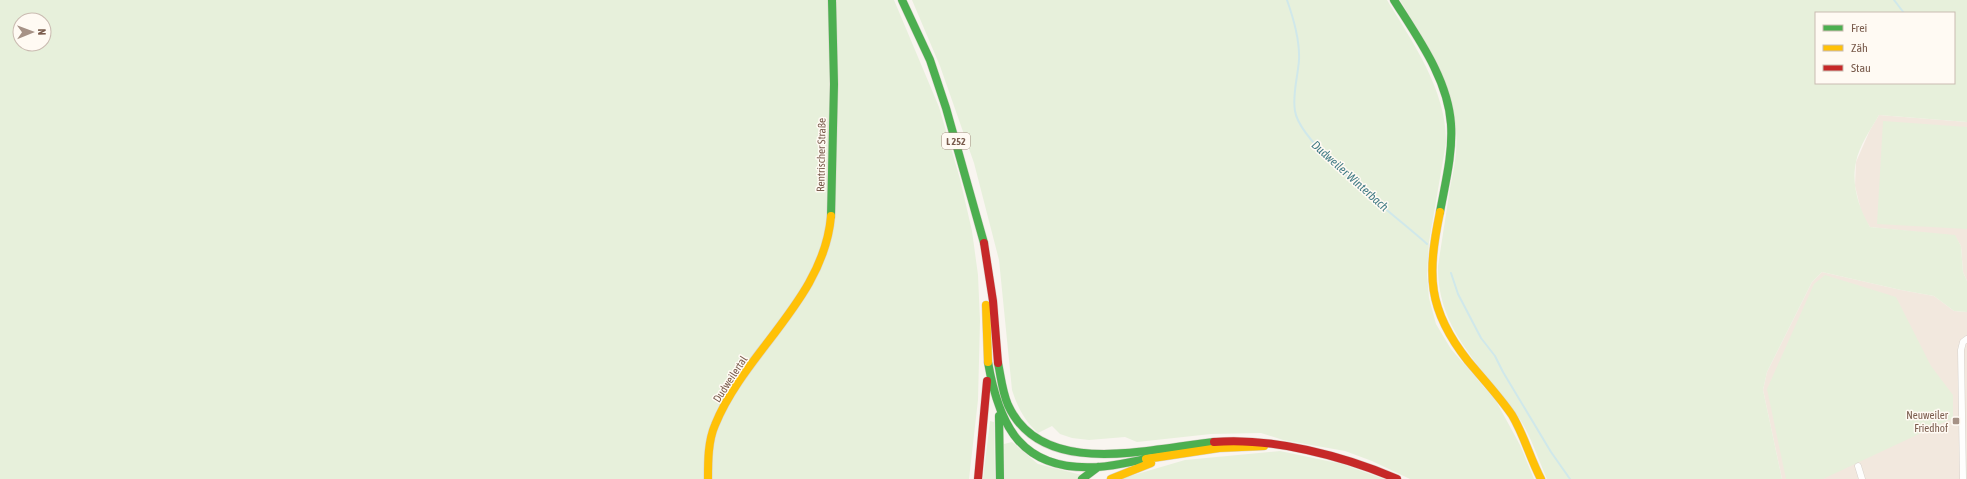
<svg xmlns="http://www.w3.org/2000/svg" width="1967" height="479" font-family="'Asap Condensed',sans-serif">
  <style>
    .residential { fill: #f2e8de }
    .green { fill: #e7f0db; fill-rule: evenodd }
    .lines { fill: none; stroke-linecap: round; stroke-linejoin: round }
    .stream { stroke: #d0e8ea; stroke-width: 2 }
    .street-casing { stroke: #d7d1cb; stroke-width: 7 }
    .fast-casing { stroke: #d9d2cb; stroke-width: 9 }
    .slow-casing { stroke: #d9d2cb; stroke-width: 9 }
    .jam-casing { stroke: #d9d2cb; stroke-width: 9 }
    .street { stroke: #fefefd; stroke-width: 6 }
    .fast { stroke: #4caf50; stroke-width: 8 }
    .slow { stroke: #ffc107; stroke-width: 8 }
    .jam { stroke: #c62828; stroke-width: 8 }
    .poi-dot { fill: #a69286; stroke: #fffaf3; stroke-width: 1.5 }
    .labels { text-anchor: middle; stroke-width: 3; stroke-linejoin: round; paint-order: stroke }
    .shield { fill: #fffaf3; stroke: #a28b7f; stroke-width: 1 }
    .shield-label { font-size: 10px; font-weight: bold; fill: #7a5c4d }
    .street-label { font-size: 11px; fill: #7a5c4d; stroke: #fffaf3 }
    .poi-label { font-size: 11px; fill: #7a5c4d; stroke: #fffaf3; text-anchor: end }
    .water-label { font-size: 12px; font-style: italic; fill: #437c86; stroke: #fffaf3 }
  </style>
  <rect width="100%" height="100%" fill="#f9f5f0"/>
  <path class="residential" d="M1879 115 1967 122V281L1963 272 1961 246 1955 236 1870 227 1862 215 1855 186 1856 162 1870 130Z
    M1822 272 1901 290 1934 296 1954 311 1967 312V479H1782L1763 390 1767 372 1812 282Z"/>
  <path class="green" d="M0 0H894L939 107 960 179 972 231 978 275 980 321 978 400 969 479H0ZM20 20H44V44H20Z
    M912 0H1387C1413 43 1447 91 1446 143L1429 242 1427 274 1429 298 1436 324 1451 349 1496 401 1520 445 1534 479H1410L1372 461 1345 451 1283 440 1261 433 1211 434 1137 442 1125 437 1089 440 1072 438 1060 434 1052 426 1038 433C1024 420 1018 408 1012 390L999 260 974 163 940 66Z
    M1400 0H1967V122L1879 115C1871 129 1859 146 1856 162 1851 184 1859 209 1870 227L1955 235 1961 246 1963 272 1967 281V312L1954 311 1934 296 1901 290 1822 272 1812 282 1767 372 1763 390 1782 479H1547C1538 459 1531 436 1519 418 1484 367 1437 332 1438 266 1442 240 1446 214 1450 188 1454 169 1458 149 1456 130 1451 82 1425 41 1400 0ZM1816 13H1954V83H1816Z
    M1883 121 1967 127V229L1877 224Z
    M1825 275 1896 297 1931 366 1953 395V418L1823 479H1786L1767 389 1814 284Z
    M990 421 994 422 995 479H983Z
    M1012 442 1038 464 1082 475 1077 479H1005L1004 444Z
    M1280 451 1342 464 1384 479H1120L1185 460Z"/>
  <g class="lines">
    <path class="stream" d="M1287 0C1293 17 1300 41 1299 60 1298 76 1292 95 1295 111 1300 146 1398 217 1427 244
      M1894 0 1904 13
      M1451 273 1458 294 1481 338 1495 356 1503 372 1551 452 1570 479"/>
    <g class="street-casing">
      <path id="street" d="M1858 466 1862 479
        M1963 479 1961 350 1963 342 1967 339"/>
    </g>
    <g class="fast-casing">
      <path id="fast" d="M902 0 930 60 946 108 984 243
        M1394 0C1418 38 1448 79 1451 124 1453 154 1445 184 1440 212
        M831 216 834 84 832 0
        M988 362C999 427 1022 472 1098 467 1114 466 1130 462 1146 459
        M998 363C1001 377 1002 391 1008 405 1042 479 1147 449 1214 442
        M999 416 1000 479
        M1082 479 1098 467"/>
    </g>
    <g class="slow-casing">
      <path id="slow" d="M1440 212C1427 275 1427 309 1468 361 1483 379 1499 396 1512 415 1524 435 1530 458 1541 479
        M986 305 988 362
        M1146 459 1219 448 1264 446
        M708 479C708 461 708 441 715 425 745 351 824 299 831 216
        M1111 479 1151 463"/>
    </g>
    <g class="jam-casing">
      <path id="jam" d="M984 243 993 301 998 363
        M1214 442C1271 437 1344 456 1397 479
        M978 479 987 381"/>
    </g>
    <use href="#street" class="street"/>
    <use href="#fast" class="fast"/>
    <use href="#slow" class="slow"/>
    <use href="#jam" class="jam"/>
  </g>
  <rect class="poi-dot" x="1952" y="417" width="8" height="8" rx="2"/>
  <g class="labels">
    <rect class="shield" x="942" y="133" width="28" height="16" rx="3"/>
    <g class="shield-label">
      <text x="956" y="145">L 252</text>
    </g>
    <g class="street-label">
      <text transform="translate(821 155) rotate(-89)" y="4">Rentrischer Straße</text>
      <text transform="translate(730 379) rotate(-57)" y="4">Dudweilertal</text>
    </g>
    <g class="poi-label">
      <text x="1948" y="419">Neuweiler<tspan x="1948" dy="13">Friedhof</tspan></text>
    </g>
    <g class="water-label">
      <text transform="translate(1350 176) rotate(42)" y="4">Dudweiler Winterbach</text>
    </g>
  </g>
  <rect x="1815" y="12" width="140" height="72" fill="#fffaf3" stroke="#cabbb1"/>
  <rect x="1823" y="25" width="20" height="6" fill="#4caf50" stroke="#cabbb1"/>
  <text x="1851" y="32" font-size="12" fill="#7a5c4d">Frei</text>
  <rect x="1823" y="45" width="20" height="6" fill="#ffc107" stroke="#cabbb1"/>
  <text x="1851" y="52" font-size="12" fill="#7a5c4d">Zäh</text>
  <rect x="1823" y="65" width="20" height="6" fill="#c62828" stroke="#cabbb1"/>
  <text x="1851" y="72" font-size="12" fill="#7a5c4d">Stau</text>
  <g transform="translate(32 32) rotate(89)"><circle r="19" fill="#fffaf3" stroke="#cabbb1"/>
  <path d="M0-3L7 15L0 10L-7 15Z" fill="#a69286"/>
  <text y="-6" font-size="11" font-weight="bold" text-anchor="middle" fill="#7a5c4d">N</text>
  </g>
</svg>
